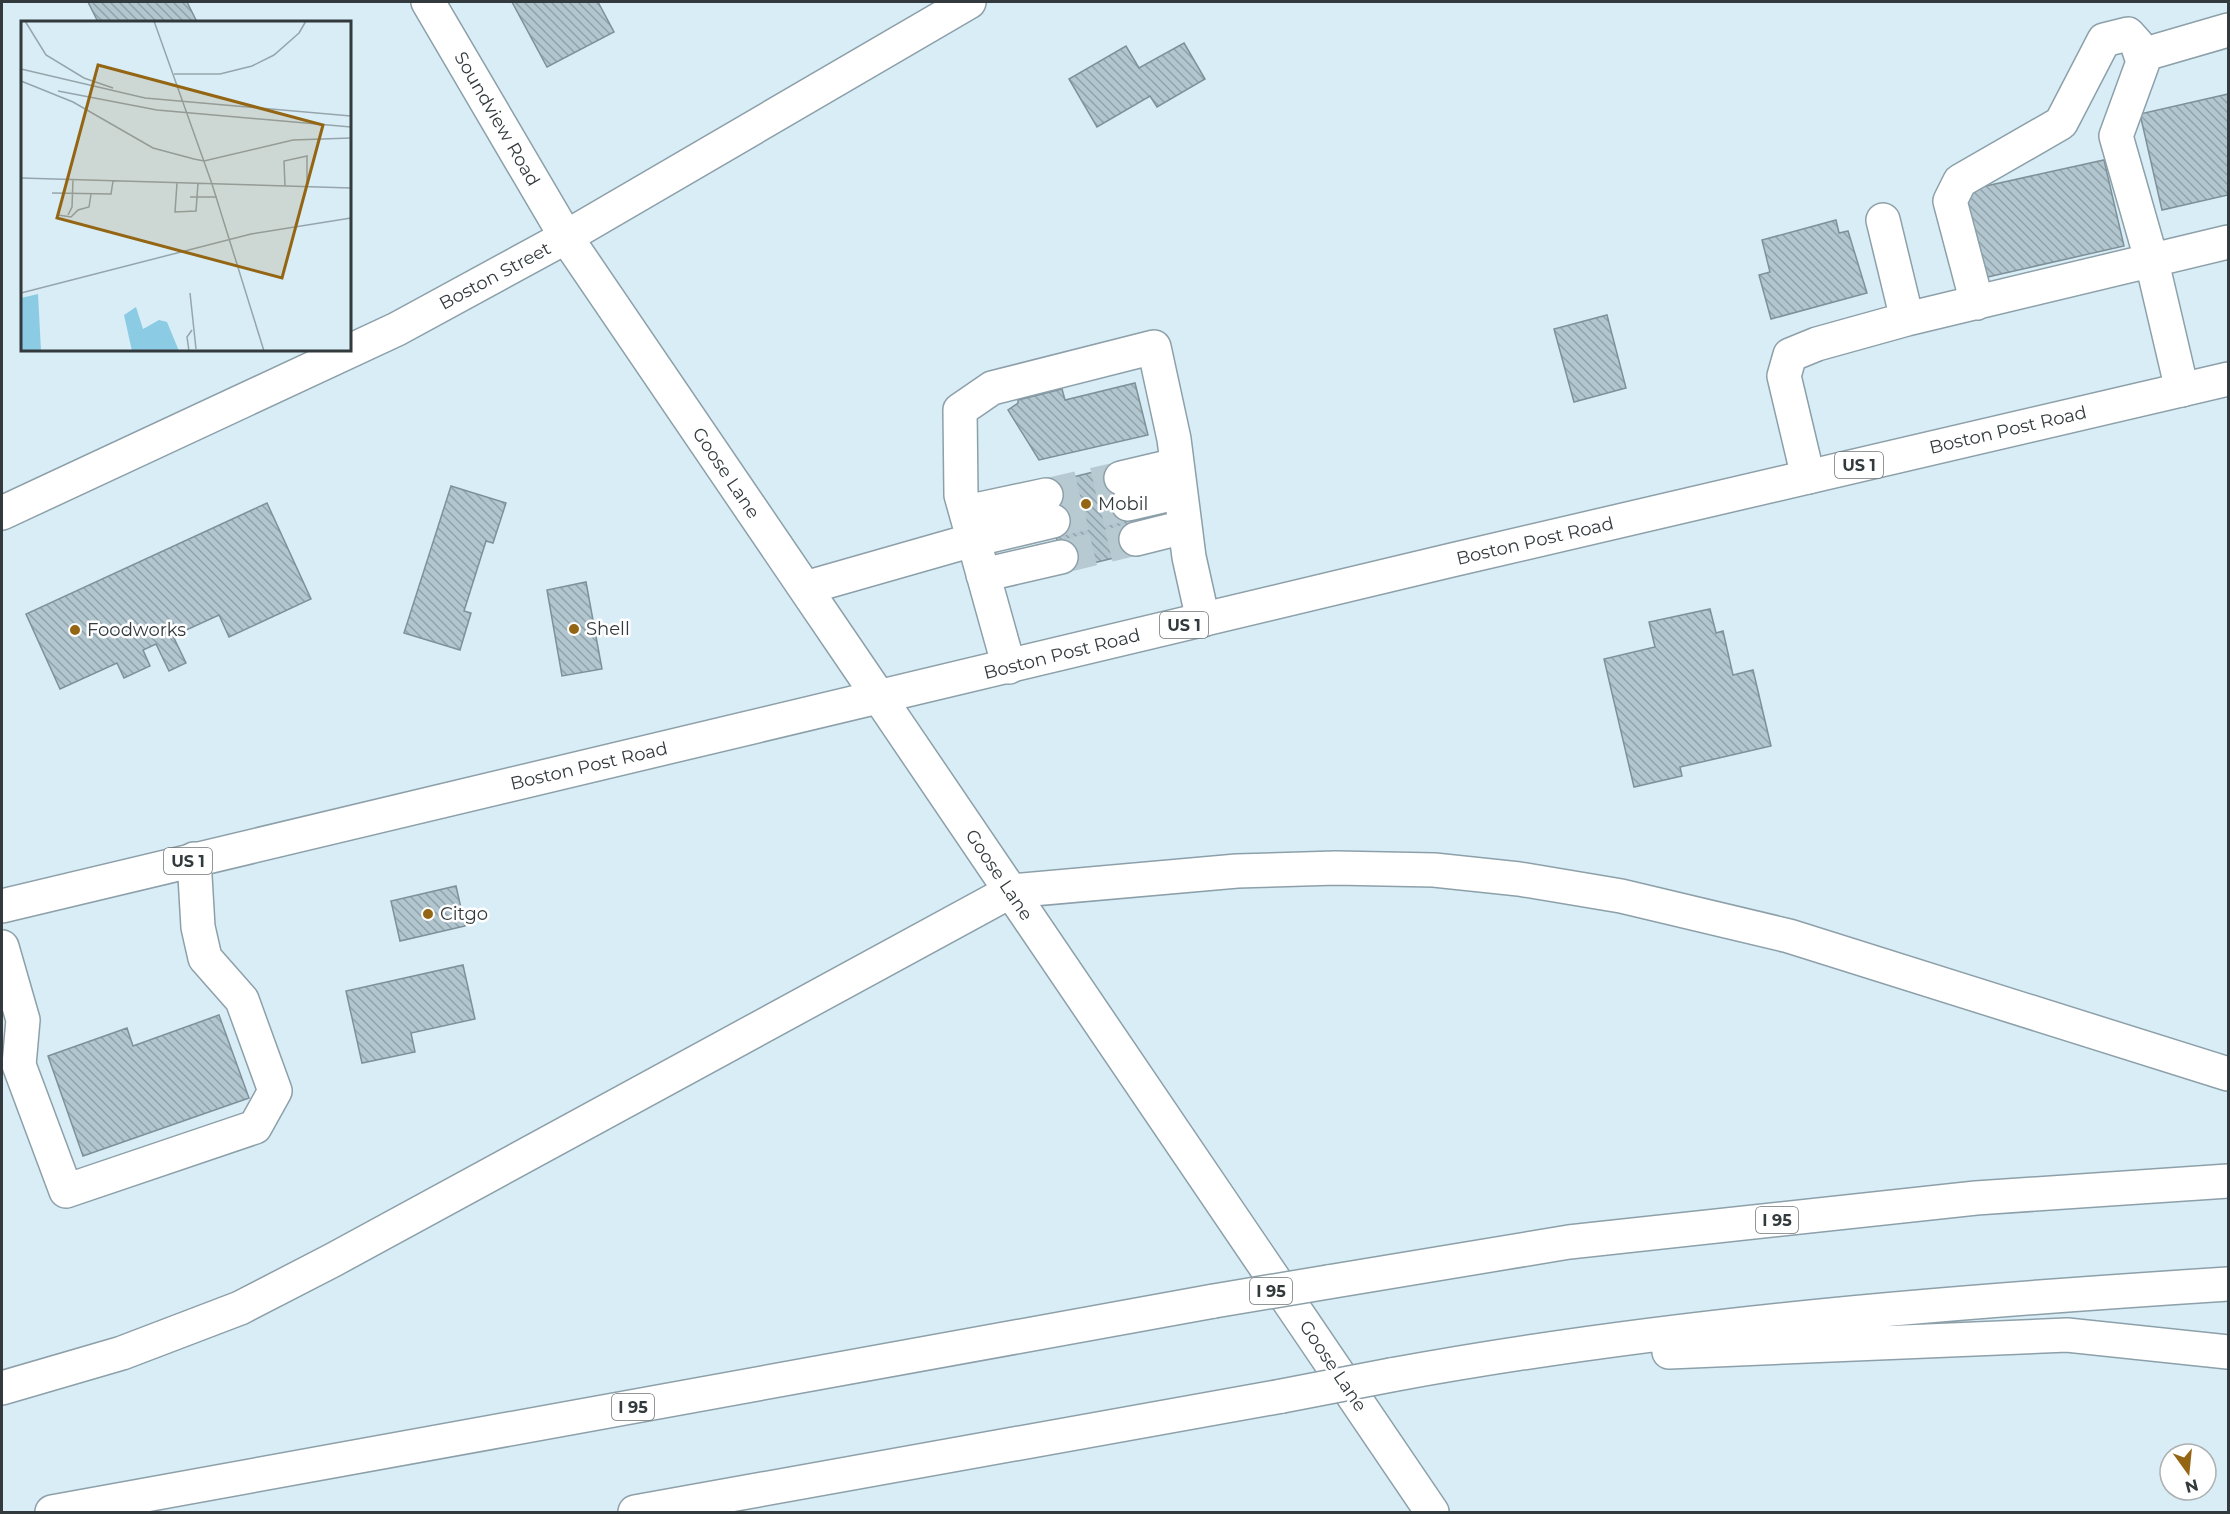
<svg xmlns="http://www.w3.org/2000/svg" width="2230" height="1514" font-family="Montserrat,sans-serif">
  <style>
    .building { fill: url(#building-back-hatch); stroke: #7e9199; stroke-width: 1.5 }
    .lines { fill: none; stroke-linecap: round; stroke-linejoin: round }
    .minor-tunnel { stroke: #b7c9d1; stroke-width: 33; stroke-dasharray: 33 16; stroke-linecap: butt }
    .minor-casing { stroke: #8da0a9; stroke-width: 36 }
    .major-casing { stroke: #8da0a9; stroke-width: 36 }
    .highway-casing { stroke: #8da0a9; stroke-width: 36 }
    .minor { stroke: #fff; stroke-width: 33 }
    .major { stroke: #fff; stroke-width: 33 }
    .highway { stroke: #fff; stroke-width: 33 }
    .highway-bridge-casing { stroke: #8da0a9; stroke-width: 36; stroke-linecap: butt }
    .highway-bridge { stroke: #fff; stroke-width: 33 }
    .poi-dot { fill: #946614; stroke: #fff; stroke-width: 2 }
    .labels { text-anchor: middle; stroke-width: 5; stroke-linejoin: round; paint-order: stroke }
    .shield { fill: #fff; stroke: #707577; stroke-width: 1.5 }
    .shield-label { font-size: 16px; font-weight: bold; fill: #323a3d }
    .street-label { font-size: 18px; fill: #323a3d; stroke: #fff }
    .poi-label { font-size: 18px; fill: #323a3d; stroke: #fff; text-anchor: start }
    .inset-road { fill: none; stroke: #96a5ac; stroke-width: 1.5 }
    .view { fill: #946614; fill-opacity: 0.15; stroke: #946614; stroke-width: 3 }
    .inset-edge { fill: none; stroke: #323a3d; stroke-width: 3 }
  </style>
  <defs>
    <pattern id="building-back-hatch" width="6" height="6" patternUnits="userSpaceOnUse" patternTransform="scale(1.5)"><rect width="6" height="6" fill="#b2c6cf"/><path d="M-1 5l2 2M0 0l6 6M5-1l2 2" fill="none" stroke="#91a2a9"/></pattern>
  </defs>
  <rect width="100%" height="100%" fill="#d8edf6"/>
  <path class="building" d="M88 2H187L197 22H98Z
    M512 2H598L614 32 547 67Z
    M1184 43 1205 79 1157 107 1150 96 1097 127 1069 79 1126 46 1139 68Z
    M2228 94V195L2162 210 2140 114Z
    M2104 160 2124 246 1983 278 1963 191Z
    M1836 220 1839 233 1848 231 1867 293 1771 319 1759 275 1770 272 1762 240Z
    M1607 315 1626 388 1574 402 1554 329Z
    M1135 383 1148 435 1039 460 1008 410 1018 403V400L1062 389 1065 400Z
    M1118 466 1139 552 1064 570 1044 484Z
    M451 486 506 503 493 543 486 541 464 611 471 613 460 650 404 633Z
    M267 503 311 599 229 637 219 615 173 636 186 663 169 671 156 644 143 650 150 666 124 678 117 663 60 689 26 614Z
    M586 582 602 669 562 676 547 590Z
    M1710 609 1716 633 1723 631 1733 675 1753 670 1771 746 1680 767 1682 776 1634 787 1604 659 1655 647 1649 622Z
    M456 886 465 926 400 941 391 901Z
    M463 965 475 1019 411 1033 415 1052 362 1063 346 991Z
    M219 1015 249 1098 83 1156 48 1056 127 1028 133 1046Z"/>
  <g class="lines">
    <path class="minor-tunnel" d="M1046 495 1121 478
      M1053 521 1128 504
      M1061 557 1136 539"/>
    <g class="minor-casing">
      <path id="minor" d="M428 2 566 237 879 697
        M2142 55 2228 30
        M1883 220 1907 319
        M1977 303 1950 201 1960 181 2061 123 2104 40 2128 34 2137 44 2143 62 2116 136 2152 262 2182 390
        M1808 477 1784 376 1790 355 1817 344 1907 319 2228 242
        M1121 478 1176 465
        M1128 504 1180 492
        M966 512 1046 495
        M1136 539 1184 527
        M983 575 1061 557
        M805 588 973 540 1053 521
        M1009 667 961 495 960 410 992 388 1154 347 1174 439 1189 557 1203 620
        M2 947 23 1020 19 1065 66 1191 255 1127 275 1091 242 1000 205 958 198 927 194 859"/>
    </g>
    <g class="major-casing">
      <path id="major" d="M2 513 397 329 566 237 969 2
        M879 697 1432 1512
        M2 906 1452 560 2228 379"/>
    </g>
    <g class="highway-casing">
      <path id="highway" d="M1328 1282 1569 1242 1976 1198 2228 1181
        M1669 1352 2067 1335 2228 1352
        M1391 1375C1668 1324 1948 1302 2228 1284
        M2 1388 122 1353 240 1308 333 1260 1011 891 1237 871 1336 868 1434 870 1519 879 1621 896 1789 936 2228 1074
        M52 1512 1214 1301
        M635 1512 1282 1396"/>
    </g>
    <use href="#minor" class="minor"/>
    <use href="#major" class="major"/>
    <use href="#highway" class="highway"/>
    <g class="highway-bridge-casing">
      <path id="highway-bridge" d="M1214 1301 1328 1282
        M1282 1396 1391 1375"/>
    </g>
    <use href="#highway-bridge" class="highway-bridge"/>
  </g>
  <g class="poi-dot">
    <circle cx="1086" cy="504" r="6"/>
    <circle cx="574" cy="629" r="6"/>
    <circle cx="75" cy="630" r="6"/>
    <circle cx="428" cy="914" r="6"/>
  </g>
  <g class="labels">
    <g class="shield">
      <rect x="1835" y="452" width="48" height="26" rx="4.5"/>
      <rect x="1160" y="612" width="48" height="26" rx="4.5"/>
      <rect x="164" y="848" width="48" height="26" rx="4.5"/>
      <rect x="1756" y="1207" width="42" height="26" rx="4.5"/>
      <rect x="1250" y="1278" width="42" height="26" rx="4.5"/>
      <rect x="612" y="1394" width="42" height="26" rx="4.5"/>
    </g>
    <g class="shield-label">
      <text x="1859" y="471">US 1</text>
      <text x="1184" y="631">US 1</text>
      <text x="188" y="867">US 1</text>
      <text x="1777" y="1226">I 95</text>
      <text x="1271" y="1297">I 95</text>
      <text x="633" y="1413">I 95</text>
    </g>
    <g class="street-label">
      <text transform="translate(497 119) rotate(60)" y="6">Soundview Road</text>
      <text transform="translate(495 276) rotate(-28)" y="6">Boston Street</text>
      <text transform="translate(2008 430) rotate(-13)" y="6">Boston Post Road</text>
      <text transform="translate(726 473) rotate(56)" y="6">Goose Lane</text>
      <text transform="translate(1535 541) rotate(-13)" y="6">Boston Post Road</text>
      <text transform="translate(1062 654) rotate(-14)" y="6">Boston Post Road</text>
      <text transform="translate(589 766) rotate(-13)" y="6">Boston Post Road</text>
      <text transform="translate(999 875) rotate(56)" y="6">Goose Lane</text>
      <text transform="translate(1333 1366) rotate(56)" y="6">Goose Lane</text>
    </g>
    <g class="poi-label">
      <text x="1098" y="510">Mobil</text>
      <text x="586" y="635">Shell</text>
      <text x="87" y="636">Foodworks</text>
      <text x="440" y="920">Citgo</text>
    </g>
  </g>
  <g transform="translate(21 21)">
    <rect width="330" height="330" fill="#d8edf6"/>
    <path d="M115 286 122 308 138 299 146 301 158 330H111L103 294Z" fill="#8ccbe4"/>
    <path d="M17 273 20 330H0V277Z" fill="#8ccbe4"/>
    <path class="inset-road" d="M4 0 25 34 63 57 92 67M133 0 191 163M0 48 124 77 330 95M153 53H199L231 45 253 34 278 12 285 0M0 60 52 81 132 127 173 138 183 140 272 119 330 117M37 70 136 89 330 106M0 157 330 167M156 162 154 191 175 190 177 162M191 163 243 330M264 165 263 140 286 135V166M31 172 90 173 92 160M169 176H196M37 194 50 196 57 189 68 186 70 173M47 194 51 186 52 159M0 272 230 213 330 197M169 272 175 328M168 330 166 316 171 309"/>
    <path class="view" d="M77 44 302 104 261 257 36 197Z"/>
    <rect width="330" height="330" class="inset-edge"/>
  </g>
  <rect width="2230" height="1514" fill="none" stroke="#323a3d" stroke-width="6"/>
  <g transform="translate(2188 1472) rotate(165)"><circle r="28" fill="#ffffff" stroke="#adb0b1" stroke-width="1.5"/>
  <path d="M0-4.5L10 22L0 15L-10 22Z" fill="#946614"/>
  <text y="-9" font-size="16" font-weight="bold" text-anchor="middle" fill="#323a3d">N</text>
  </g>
</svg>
